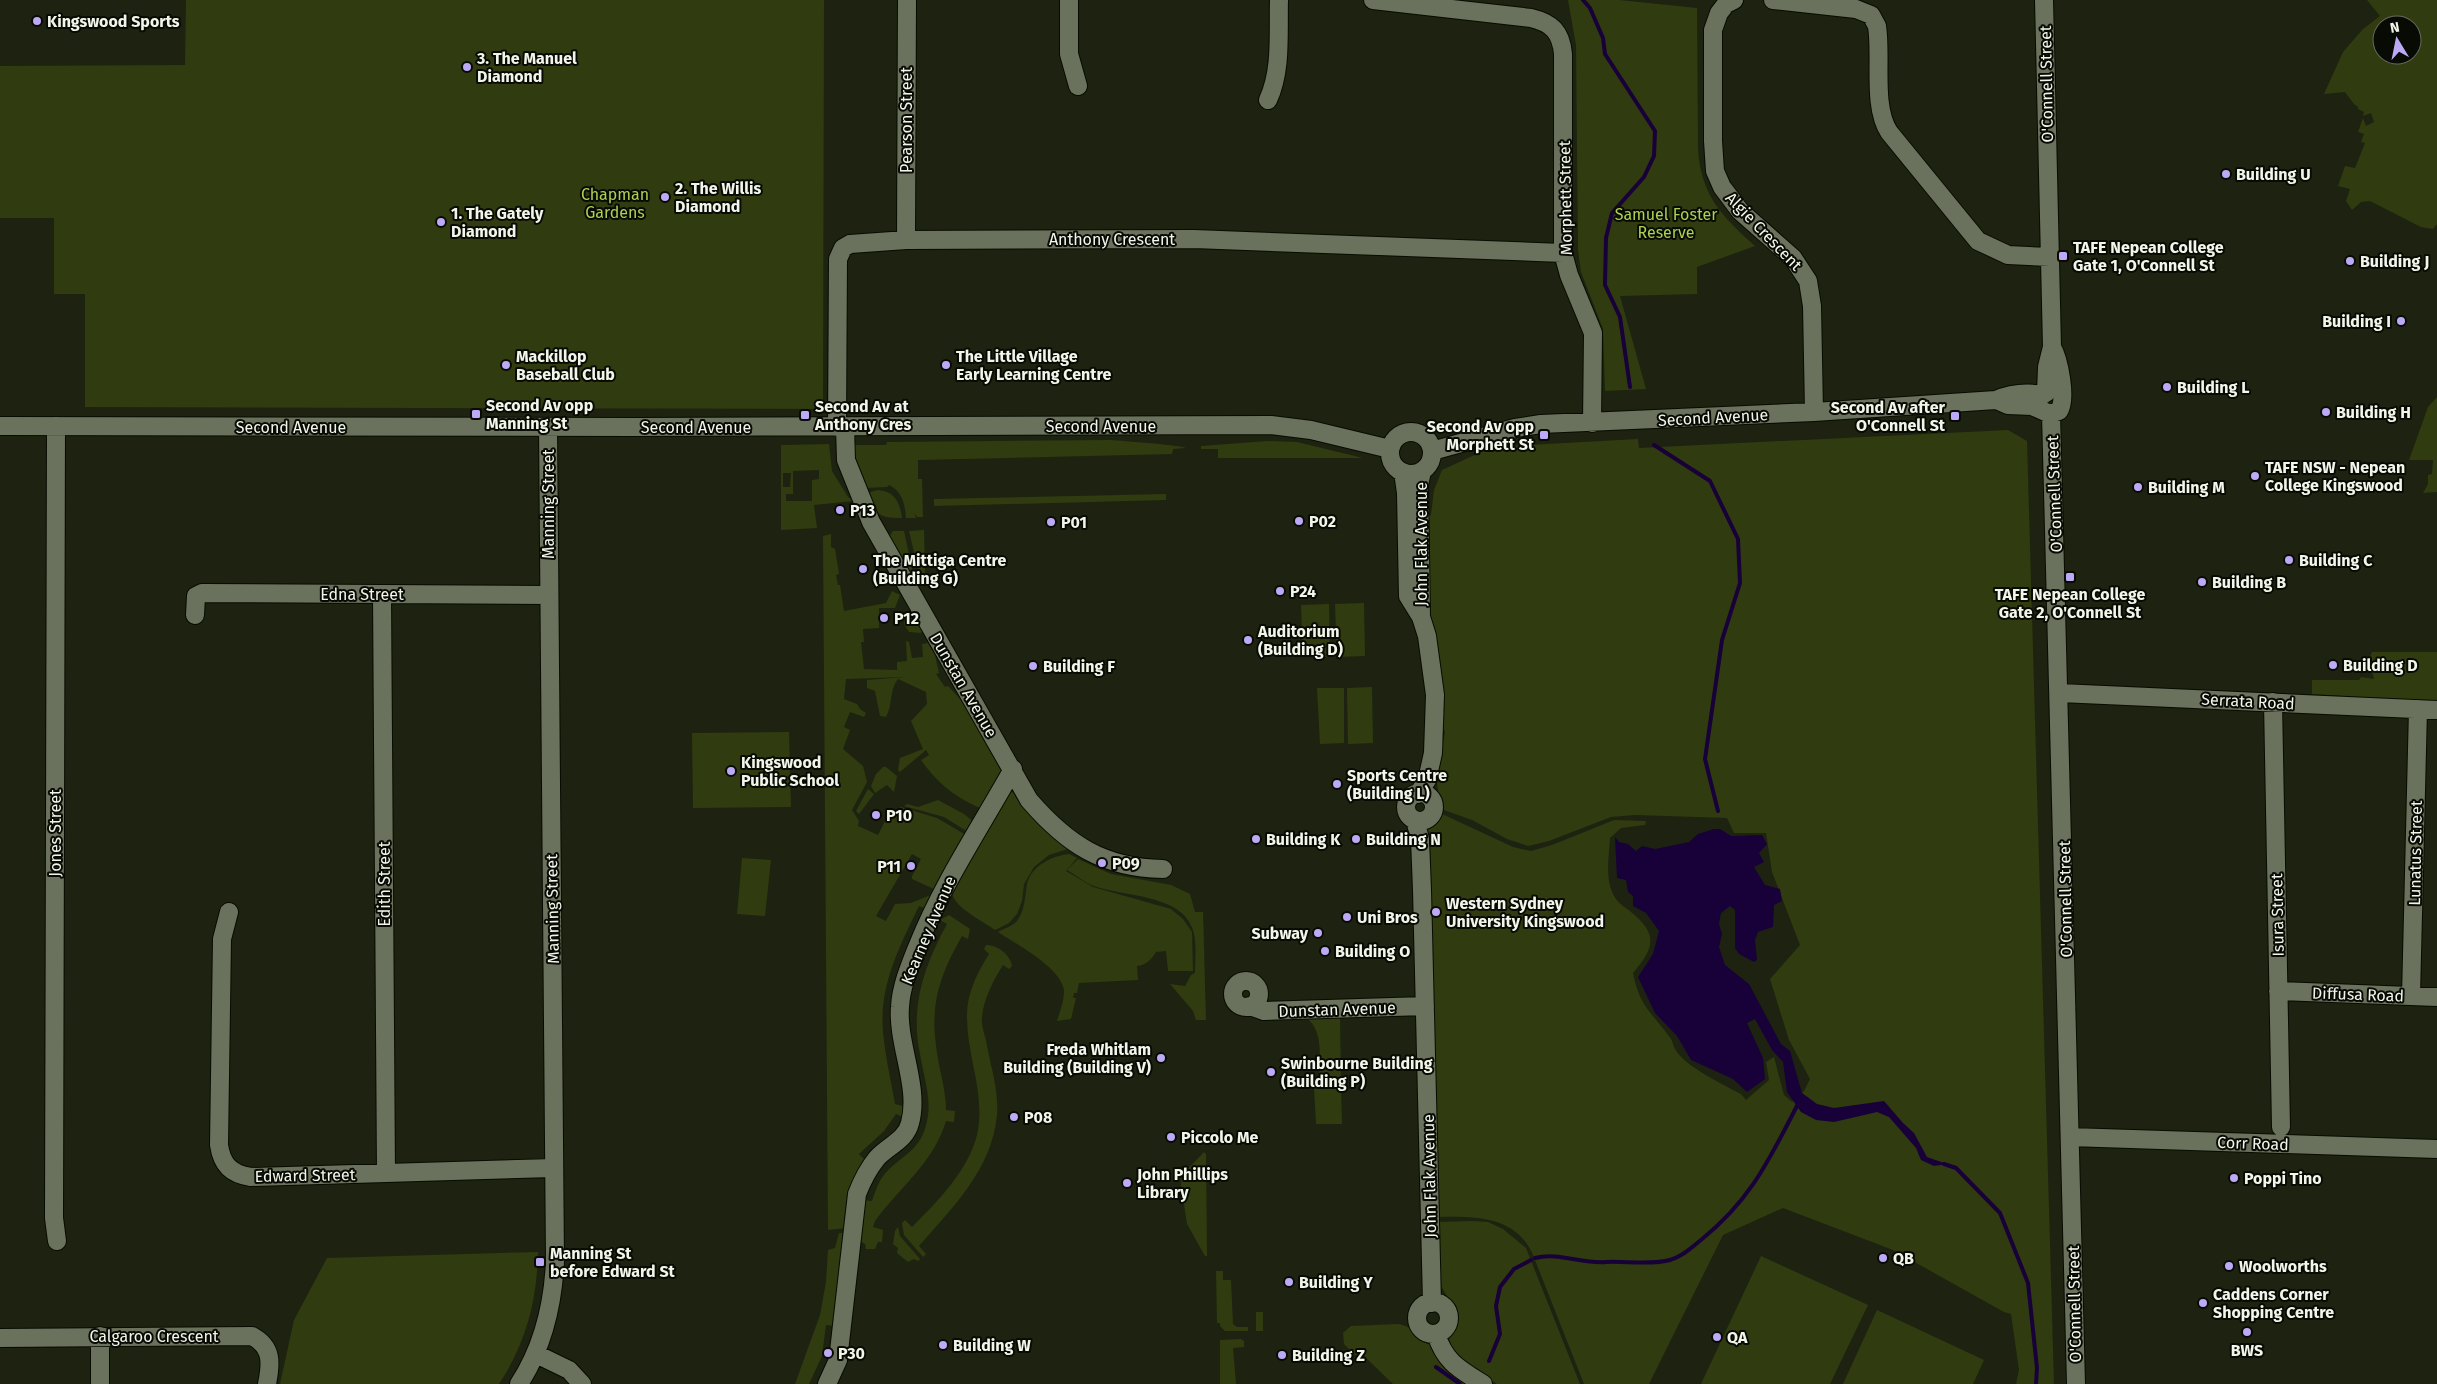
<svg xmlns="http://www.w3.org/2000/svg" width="2437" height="1384" font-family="'Fira Sans',sans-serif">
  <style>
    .green { fill: #303b10; fill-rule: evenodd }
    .water { fill: #180039 }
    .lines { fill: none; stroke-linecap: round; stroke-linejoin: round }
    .stream { stroke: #180039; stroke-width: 4 }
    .minor-casing { stroke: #070c00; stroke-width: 20 }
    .minor { stroke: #6a715c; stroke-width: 18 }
    .poi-dot { fill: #bcaaf6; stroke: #080b04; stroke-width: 2 }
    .labels { text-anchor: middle; stroke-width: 4; stroke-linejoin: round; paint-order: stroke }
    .poi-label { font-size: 16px; font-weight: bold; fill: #f2f6ea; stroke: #080b04; text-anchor: start }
    .street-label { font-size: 16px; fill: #f2f6ea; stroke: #080b04 }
    .park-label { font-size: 16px; fill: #aed050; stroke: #080b04 }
  </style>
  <rect width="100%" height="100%" fill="#1d2310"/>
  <path class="green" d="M186 0H824L823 409 85 407V294H54V218H0V66L185 65Z
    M1568 0H1619L1697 8 1698 149C1701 196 1722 216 1755 246L1697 267V294L1620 296 1646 389 1605 391 1603 329 1581 272 1578 250 1576 45Z
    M2367 0H2437V224L2433 229 2421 227 2370 201 2361 202 2352 210 2346 201 2350 189 2338 186 2345 166 2355 168 2365 143 2361 142 2364 134 2358 132 2363 118 2366 126 2374 122 2371 113 2363 116 2364 112 2358 109V107L2354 104 2345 92 2324 94 2343 52 2363 29 2380 16ZM2382 25H2412V55H2382Z
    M2437 397V492L2423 493 2428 484V475L2432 474 2433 460H2409L2428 407Z
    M2008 430 2027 441 2054 1384H2016L2019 1370 2011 1314 2004 1312 1893 1250 1783 1208 1723 1235 1649 1384H1584L1533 1255C1516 1215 1473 1216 1437 1217L1427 836 1429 826 1438 812 1513 847 1531 851 1552 845 1614 820 1646 821 1645 825 1621 828 1610 838C1609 857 1604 882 1616 899 1619 904 1627 908 1631 912 1658 934 1655 947 1633 973 1640 1008 1652 1012 1671 1039 1673 1042 1673 1046 1675 1049 1684 1066 1724 1085 1741 1094L1746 1100 1769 1080 1766 1062 1774 1057 1784 1095 1792 1102 1804 1091 1810 1079 1789 1040 1770 979 1800 945 1772 872 1766 833H1734L1727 818 1635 815 1611 817 1549 841 1528 846 1507 839 1472 820 1441 809 1437 783 1445 731 1441 729 1428 617 1425 516 1431 515 1434 490 1442 470 1492 447 1638 439 1639 448Z
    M1111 440C1122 441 1181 445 1186 448L1173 449 1172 454 918 460V479H922L923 517H917L914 513 916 518H906C905 502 901 491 889 485L887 487 865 488 857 465 853 445H886L887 442Z
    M1268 441 1297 442 1363 458H1218V449H1201V446Z
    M829 444 832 471 848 497 854 501 814 505 817 528 781 530V445ZM819 470V479L812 480V501H786V494H793V471ZM783 473H791L790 487H783Z
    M878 490C895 491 900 503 902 518 878 518 877 515 867 493Z
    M1166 494V500L934 506V499Z
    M924 530 925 574 920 578 909 531Z
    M893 531H904L915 582 888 538Z
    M831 534V547L835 549 839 574 836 575 838 585H840L844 611 886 603 892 591 900 595 895 608H879V628L863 629 864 642H861L864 669 897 670V662L907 661 906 641 909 642 912 658 923 657 922 644 928 643 935 655 939 673 936 674 945 687 948 686 963 702 969 705 1003 765 1001 774 982 809C955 797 938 784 921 760L929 755 926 750 900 772 898 770 900 758 923 749 911 721 927 704 926 692 898 679C889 690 893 704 886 717L880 716 875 691 867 688V680L905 677 846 679 844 699 857 704 860 709 866 713 864 717 850 712 844 727 850 730 843 749 863 766 867 782 852 810 859 821 858 826 878 835 886 819 901 807 937 818 966 835 934 889 912 879V876L921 859 912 854 876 916 886 921 895 904 911 903 933 894 927 909 919 906C900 946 879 985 883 1031 885 1056 891 1080 895 1104L906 1107 903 1117 896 1114 884 1131 859 1154 866 1161 847 1228 828 1230 823 536Z
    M1364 603 1365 656 1337 657 1335 604Z
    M1329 604 1330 657H1303L1301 605Z
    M915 614 924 631 920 633 909 632 904 624 905 618Z
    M2372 652H2437V702L2312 694V680H2359L2361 677 2374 679 2369 659Z
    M1372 687 1373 743 1348 744 1347 688Z
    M1317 688H1344V743L1320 744Z
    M789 732 791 807 693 808 692 733Z
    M883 767H886L897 776 894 792 887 785 875 793 871 786 876 774Z
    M868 789 874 794 859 814 856 811Z
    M1010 792 1018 793 1068 849 1049 855 1034 867 1024 884 1022 901 1017 914 1009 923 995 930C980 919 945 904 952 883Z
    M938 800 964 814 975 823 968 832 944 817 904 806 907 804 918 807Z
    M1069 854 1077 858 1066 871 1093 887 1171 909 1183 919 1192 932 1193 971H1168L1166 951 1156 952C1151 960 1146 965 1137 966L1138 980 1079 983 1077 993H1074L1073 998H1076L1071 1019 1057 1021C1060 1011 1064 1001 1064 991 1062 968 1016 944 998 932 1003 929 1012 926 1016 922 1025 912 1025 896 1027 884 1032 865 1052 856 1069 854Z
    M742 858 771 860 765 916 737 914Z
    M1078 859 1111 874 1171 885 1190 894 1195 912H1203L1206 1020H1196L1193 1011 1170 984 1185 986 1191 975 1195 973C1195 960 1197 943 1193 930 1182 894 1124 897 1094 886 1085 883 1076 875 1067 870Z
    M949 915 970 929 968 939 962 936C941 973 930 1002 936 1045 938 1067 946 1088 946 1110L955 1111 954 1122 946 1121C934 1162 900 1187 875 1221L873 1227 883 1230 882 1242H878L875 1249H866L865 1244 858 1240 861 1200 872 1201C875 1192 878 1183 883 1176 899 1156 919 1153 926 1125 933 1101 924 1079 920 1054 910 1006 924 966 947 924L940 920Z
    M986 945C997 945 1010 954 1012 966L1009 969 1003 965C993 981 984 998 982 1017 981 1024 984 1033 986 1040 990 1065 999 1089 997 1115 992 1169 953 1207 919 1246L926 1254 923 1257 904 1235 902 1223 905 1220 912 1227C937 1202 968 1171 977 1135 986 1095 967 1057 967 1018 966 995 977 973 989 954L984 949Z
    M1340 1017 1341 1081 1336 1082V1077H1324L1323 1082H1319C1319 1063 1325 1030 1306 1018Z
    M1314 1088 1341 1089 1342 1124H1316Z
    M1204 1152 1206 1154 1207 1256H1205L1187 1224 1181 1185 1182 1175Z
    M1472 1221 1488 1222 1503 1229 1526 1248 1580 1384H1497L1460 1360 1451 1349 1449 1338 1456 1315 1452 1304 1439 1283 1437 1222Z
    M898 1227 900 1236 920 1259 918 1261 914 1259 908 1262 897 1253 898 1248 893 1244 895 1231Z
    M839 1233H846L836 1326 826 1325 822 1356 809 1384H795L820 1315 826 1282 828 1250 835 1248Z
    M538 1252C537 1301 526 1343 499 1384H280L294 1320 327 1258Z
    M1761 1256 1868 1305 1830 1384H1701Z
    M1216 1271H1223V1280H1231L1233 1324 1237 1327H1248V1331H1225L1220 1326V1323H1217Z
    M1877 1310 1984 1360 1973 1384H1843Z
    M1256 1312H1263V1331H1256Z
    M1399 1324C1424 1330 1453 1366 1471 1384H1393L1364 1356 1355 1355 1344 1344 1343 1333 1351 1326Z
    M1241 1339 1244 1341V1347L1233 1348 1236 1384H1220V1340Z"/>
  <path class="water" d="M1714 829H1720L1731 836 1762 835 1767 844 1759 853 1764 862 1754 867 1765 885 1780 889 1782 901 1774 905 1773 927 1758 932 1755 940 1757 960 1754 962 1739 954 1735 948V910L1730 906 1721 913 1719 924 1722 934 1719 947 1725 965 1749 984 1781 1044 1790 1051 1802 1093 1817 1104 1834 1108 1884 1101 1903 1123 1914 1133 1927 1157 1947 1164 1934 1166 1921 1160 1916 1148 1889 1117 1877 1112 1834 1122 1816 1120 1801 1112 1787 1092 1783 1062 1772 1050 1755 1019 1747 1023 1763 1058 1765 1079 1747 1092 1733 1079 1691 1060 1677 1036 1655 1013 1638 977 1653 954 1659 931 1646 913 1633 906V896L1628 892 1626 880 1617 878 1615 837 1619 842 1628 844 1636 851 1642 846 1655 849 1689 842 1698 834Z"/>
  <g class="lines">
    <path class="stream" d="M1583 0 1590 8 1603 38 1605 54 1655 131 1654 156 1644 177 1612 213 1606 238 1605 285 1620 317 1630 387
      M1654 445 1710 481 1738 539 1740 583 1722 640 1705 759 1718 811
      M1944 1164 1956 1168 2000 1213 2028 1283 2037 1368 2036 1384
      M1535 1258C1559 1252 1581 1264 1606 1262 1624 1261 1654 1265 1670 1260 1682 1257 1692 1247 1701 1240 1752 1199 1770 1158 1799 1102
      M1489 1361 1500 1334 1496 1306 1500 1287 1514 1269 1531 1260
      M1436 1367 1460 1384"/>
    <g class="minor-casing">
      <path id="minor" d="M1069 0V54L1078 86
        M1373 0 1531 18C1552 23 1561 32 1563 54V253L1569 275 1593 333 1592 423
        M1734 0 1726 4 1719 13 1713 30V141L1715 171 1722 187 1740 211 1793 258 1808 281 1812 306 1814 412
        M1773 0 1856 9 1871 15 1877 26C1882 58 1872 105 1889 132L1978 241 2008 255 2050 257
        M2044 0 2052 347 2047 367 2046 393
        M1268 100C1282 70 1278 33 1279 0
        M906 240 907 0
        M1999 401 2008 405 2032 406 2050 414 2059 411C2067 399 2059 359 2052 347
        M2051 414 2076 1384
        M0 426 638 427 1271 425 1311 430 1390 449
        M56 426 54 1218 57 1241
        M837 427 838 259 843 248 850 244 906 240 1194 239 1563 253
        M845 427 846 460 871 522 1029 800C1067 844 1103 868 1163 869
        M1390 453a21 21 0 1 1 42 0a21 21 0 1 1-42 0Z
        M1432 451 1515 428 1541 424 1814 412 1996 400C2012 393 2026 392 2043 395
        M1403 472 1406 493 1408 596 1421 617 1427 636 1435 695 1433 753 1427 780 1418 794
        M382 595 386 1173
        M195 615 196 596 202 593 548 595
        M1421 617 1419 485 1422 471
        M2060 693 2437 710
        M2273 702 2281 1127
        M1406 807a14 14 0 1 1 28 0a14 14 0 1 1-28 0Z
        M1415 820 1420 839 1422 890 1432 1303
        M229 912 222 939 219 1145C222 1165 231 1174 251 1177L554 1168
        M1233 994a13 13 0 1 1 26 0a13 13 0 1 1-26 0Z
        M2278 991 2437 997
        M2411 996 2418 709
        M1250 1006 1264 1011 1425 1006
        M2070 1137 2437 1149
        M1417 1318a16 16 0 1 1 32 0a16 16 0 1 1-32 0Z
        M1436 1334C1445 1362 1459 1369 1483 1384
        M0 1338 252 1336C273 1347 271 1364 267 1384
        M536 1354 569 1370 582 1384
        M100 1384V1336
        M519 1384C543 1347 553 1305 555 1261L548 427
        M827 1384 838 1360 857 1194C862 1181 868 1169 877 1158 888 1146 906 1140 910 1123 920 1087 897 1044 900 1007 901 986 910 965 918 945 943 883 980 828 1013 769"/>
    </g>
    <use href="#minor" class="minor"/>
  </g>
  <g class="poi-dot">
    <circle cx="37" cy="21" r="5"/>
    <circle cx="467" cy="67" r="5"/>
    <circle cx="2226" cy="174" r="5"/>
    <circle cx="665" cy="197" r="5"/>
    <circle cx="441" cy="222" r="5"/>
    <rect x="2058" y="251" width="10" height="10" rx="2.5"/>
    <circle cx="2350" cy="261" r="5"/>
    <circle cx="2401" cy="321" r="5"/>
    <circle cx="506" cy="365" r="5"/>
    <circle cx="946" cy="365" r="5"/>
    <circle cx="2167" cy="387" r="5"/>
    <circle cx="2326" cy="412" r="5"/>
    <rect x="471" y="409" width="10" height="10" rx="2.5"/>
    <rect x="800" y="410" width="10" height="10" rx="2.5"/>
    <rect x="1950" y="411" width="10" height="10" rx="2.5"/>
    <rect x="1539" y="430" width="10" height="10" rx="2.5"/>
    <circle cx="2255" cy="476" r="5"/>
    <circle cx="2138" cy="487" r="5"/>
    <circle cx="840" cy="510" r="5"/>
    <circle cx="1299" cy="521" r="5"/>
    <circle cx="1051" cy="522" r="5"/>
    <circle cx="2289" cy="560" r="5"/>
    <circle cx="863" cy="569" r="5"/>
    <rect x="2065" y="572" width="10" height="10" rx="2.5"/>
    <circle cx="2202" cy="582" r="5"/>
    <circle cx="1280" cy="591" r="5"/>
    <circle cx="884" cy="618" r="5"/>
    <circle cx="1248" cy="640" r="5"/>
    <circle cx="2333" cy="665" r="5"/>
    <circle cx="1033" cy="666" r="5"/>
    <circle cx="731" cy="771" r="5"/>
    <circle cx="1337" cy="784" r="5"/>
    <circle cx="876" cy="815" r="5"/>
    <circle cx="1256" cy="839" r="5"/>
    <circle cx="1356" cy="839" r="5"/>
    <circle cx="1102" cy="863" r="5"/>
    <circle cx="911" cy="866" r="5"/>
    <circle cx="1436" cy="912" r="5"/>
    <circle cx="1347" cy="917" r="5"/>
    <circle cx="1318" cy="933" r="5"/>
    <circle cx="1325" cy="951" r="5"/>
    <circle cx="1161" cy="1058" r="5"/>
    <circle cx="1271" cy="1072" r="5"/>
    <circle cx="1014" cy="1117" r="5"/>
    <circle cx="1171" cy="1137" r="5"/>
    <circle cx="2234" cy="1178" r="5"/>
    <circle cx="1127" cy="1183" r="5"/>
    <circle cx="1883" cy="1258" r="5"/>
    <rect x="535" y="1257" width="10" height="10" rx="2.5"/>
    <circle cx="2229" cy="1266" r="5"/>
    <circle cx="1289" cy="1282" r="5"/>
    <circle cx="2203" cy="1303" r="5"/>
    <circle cx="2247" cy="1332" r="5"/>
    <circle cx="1717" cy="1337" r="5"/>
    <circle cx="943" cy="1345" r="5"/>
    <circle cx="828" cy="1353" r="5"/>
    <circle cx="1282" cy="1355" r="5"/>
  </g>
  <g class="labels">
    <g class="poi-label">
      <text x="47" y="27">Kingswood Sports</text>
      <text x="477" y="64">3. The Manuel<tspan x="477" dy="18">Diamond</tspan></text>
      <text x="2236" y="180">Building U</text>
      <text x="675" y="194">2. The Willis<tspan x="675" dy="18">Diamond</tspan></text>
      <text x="451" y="219">1. The Gately<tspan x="451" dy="18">Diamond</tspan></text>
      <text x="2073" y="253">TAFE Nepean College<tspan x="2073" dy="18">Gate 1, O'Connell St</tspan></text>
      <text x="2360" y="267">Building J</text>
      <text x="2391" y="327" text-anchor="end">Building I</text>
      <text x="516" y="362">Mackillop<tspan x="516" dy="18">Baseball Club</tspan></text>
      <text x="956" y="362">The Little Village<tspan x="956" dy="18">Early Learning Centre</tspan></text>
      <text x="2177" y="393">Building L</text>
      <text x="486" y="411">Second Av opp<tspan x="486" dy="18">Manning St</tspan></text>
      <text x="815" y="412">Second Av at<tspan x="815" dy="18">Anthony Cres</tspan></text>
      <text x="1945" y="413" text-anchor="end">Second Av after<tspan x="1945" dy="18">O'Connell St</tspan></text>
      <text x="2336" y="418">Building H</text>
      <text x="1534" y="432" text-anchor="end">Second Av opp<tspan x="1534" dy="18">Morphett St</tspan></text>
      <text x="2265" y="473">TAFE NSW - Nepean<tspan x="2265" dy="18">College Kingswood</tspan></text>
      <text x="2148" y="493">Building M</text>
      <text x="850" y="516">P13</text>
      <text x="1309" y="527">P02</text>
      <text x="1061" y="528">P01</text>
      <text x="873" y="566">The Mittiga Centre<tspan x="873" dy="18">(Building G)</tspan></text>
      <text x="2299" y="566">Building C</text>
      <text x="2212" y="588">Building B</text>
      <text x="1290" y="597">P24</text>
      <text x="2070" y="600" text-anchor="middle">TAFE Nepean College<tspan x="2070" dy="18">Gate 2, O'Connell St</tspan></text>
      <text x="894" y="624">P12</text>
      <text x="1258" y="637">Auditorium<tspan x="1258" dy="18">(Building D)</tspan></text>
      <text x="2343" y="671">Building D</text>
      <text x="1043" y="672">Building F</text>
      <text x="741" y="768">Kingswood<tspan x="741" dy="18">Public School</tspan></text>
      <text x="1347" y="781">Sports Centre<tspan x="1347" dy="18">(Building L)</tspan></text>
      <text x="886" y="821">P10</text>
      <text x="1266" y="845">Building K</text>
      <text x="1366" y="845">Building N</text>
      <text x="1112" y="869">P09</text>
      <text x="901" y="872" text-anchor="end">P11</text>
      <text x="1446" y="909">Western Sydney<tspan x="1446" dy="18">University Kingswood</tspan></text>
      <text x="1357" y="923">Uni Bros</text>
      <text x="1308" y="939" text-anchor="end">Subway</text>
      <text x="1335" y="957">Building O</text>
      <text x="1151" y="1055" text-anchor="end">Freda Whitlam<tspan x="1151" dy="18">Building (Building V)</tspan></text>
      <text x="1281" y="1069">Swinbourne Building<tspan x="1281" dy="18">(Building P)</tspan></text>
      <text x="1024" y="1123">P08</text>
      <text x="1181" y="1143">Piccolo Me</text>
      <text x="1137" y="1180">John Phillips<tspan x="1137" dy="18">Library</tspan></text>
      <text x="2244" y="1184">Poppi Tino</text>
      <text x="550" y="1259">Manning St<tspan x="550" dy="18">before Edward St</tspan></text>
      <text x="1893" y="1264">QB</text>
      <text x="2239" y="1272">Woolworths</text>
      <text x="1299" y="1288">Building Y</text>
      <text x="2213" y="1300">Caddens Corner<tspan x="2213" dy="18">Shopping Centre</tspan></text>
      <text x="1727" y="1343">QA</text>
      <text x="953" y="1351">Building W</text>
      <text x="2247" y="1356" text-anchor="middle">BWS</text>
      <text x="838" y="1359">P30</text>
      <text x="1292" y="1361">Building Z</text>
    </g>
    <g class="street-label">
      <text transform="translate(2046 84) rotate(-91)" y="6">O'Connell Street</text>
      <text transform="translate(906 120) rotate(-90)" y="6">Pearson Street</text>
      <text transform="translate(1565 198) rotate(-91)" y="6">Morphett Street</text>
      <text transform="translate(1764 231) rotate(46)" y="6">Algie Crescent</text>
      <text x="1112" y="245">Anthony Crescent</text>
      <text transform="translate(1713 417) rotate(-3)" y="6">Second Avenue</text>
      <text x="1101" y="432">Second Avenue</text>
      <text x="291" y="433">Second Avenue</text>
      <text x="696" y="433">Second Avenue</text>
      <text transform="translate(2054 494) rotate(-92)" y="6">O'Connell Street</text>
      <text transform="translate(548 504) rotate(-90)" y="6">Manning Street</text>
      <text transform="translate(1421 544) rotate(-90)" y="6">John Flak Avenue</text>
      <text x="362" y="600">Edna Street</text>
      <text transform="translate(964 685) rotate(60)" y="6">Dunstan Avenue</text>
      <text transform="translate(2248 701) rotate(3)" y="6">Serrata Road</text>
      <text transform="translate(55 833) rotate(-90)" y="6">Jones Street</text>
      <text transform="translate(2415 853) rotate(-89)" y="6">Lunatus Street</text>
      <text transform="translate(384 884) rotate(-90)" y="6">Edith Street</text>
      <text transform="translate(2065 899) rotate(-91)" y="6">O'Connell Street</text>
      <text transform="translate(552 909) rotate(-91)" y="6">Manning Street</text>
      <text transform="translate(2277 915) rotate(-91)" y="6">Isura Street</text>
      <text transform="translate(928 930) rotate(-67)" y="6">Kearney Avenue</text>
      <text transform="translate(2358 994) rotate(2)" y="6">Diffusa Road</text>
      <text transform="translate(1337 1009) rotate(-2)" y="6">Dunstan Avenue</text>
      <text transform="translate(2253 1143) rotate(2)" y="6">Corr Road</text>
      <text transform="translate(305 1175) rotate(-1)" y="6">Edward Street</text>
      <text transform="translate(1429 1176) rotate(-91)" y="6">John Flak Avenue</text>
      <text transform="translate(2074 1304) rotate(-91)" y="6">O'Connell Street</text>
      <text x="154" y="1342">Calgaroo Crescent</text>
    </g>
    <g class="park-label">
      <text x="615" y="200">Chapman<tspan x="615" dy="18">Gardens</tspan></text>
      <text x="1666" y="220">Samuel Foster<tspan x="1666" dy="18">Reserve</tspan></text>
    </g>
  </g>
  <g transform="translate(2397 40) rotate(350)"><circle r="24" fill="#080b04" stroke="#666960"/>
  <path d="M0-4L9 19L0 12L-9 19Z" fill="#bcaaf6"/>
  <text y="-8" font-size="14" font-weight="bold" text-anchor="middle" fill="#f2f6ea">N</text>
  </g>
</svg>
